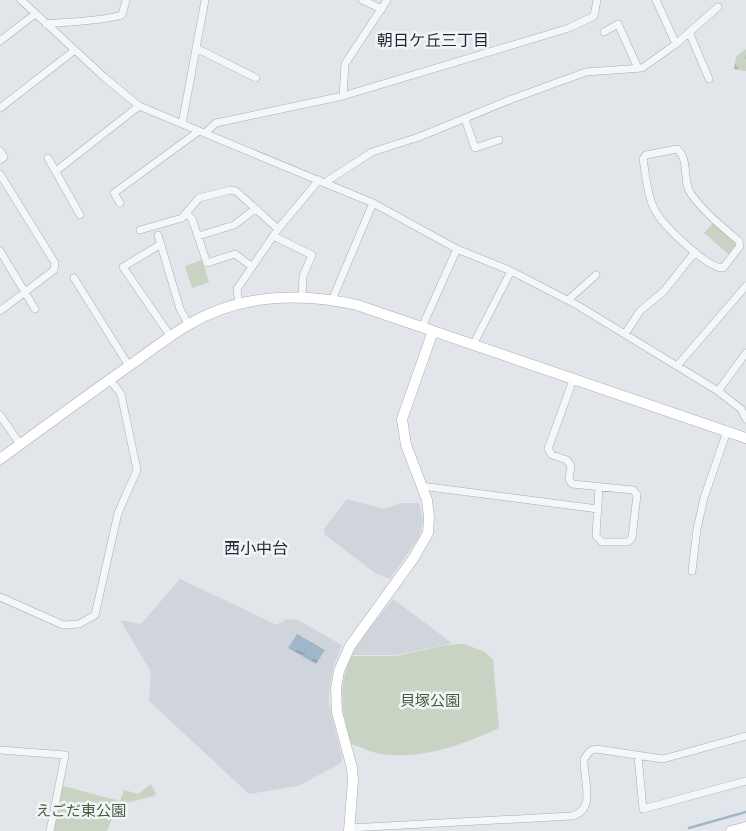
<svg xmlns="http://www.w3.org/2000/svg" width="746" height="831" font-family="'Open Sans','Noto Sans JP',sans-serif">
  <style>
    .built { fill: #d0d5dc }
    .green { fill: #c9d3c4 }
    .forest { fill: url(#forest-firs) }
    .water { fill: url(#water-ripples) }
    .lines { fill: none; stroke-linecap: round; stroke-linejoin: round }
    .stream { stroke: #9fb7c8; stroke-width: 2.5 }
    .street-casing { stroke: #a7adb4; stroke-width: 8 }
    .secondary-casing { stroke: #a7adb4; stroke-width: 11 }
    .street { stroke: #f5f6f8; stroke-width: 7 }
    .secondary { stroke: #fff; stroke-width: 10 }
    .labels { text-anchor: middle; stroke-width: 5; stroke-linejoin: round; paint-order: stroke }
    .park-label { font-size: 15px; fill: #445c39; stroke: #f2f5f7 }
    .neighbourhood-label { font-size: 16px; fill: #1d2632; stroke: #f2f5f7 }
  </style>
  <defs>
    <pattern id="forest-firs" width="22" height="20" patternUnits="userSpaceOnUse" patternTransform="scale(1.25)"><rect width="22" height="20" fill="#c9d3c4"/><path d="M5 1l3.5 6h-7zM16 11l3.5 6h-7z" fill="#adb6aa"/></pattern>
    <pattern id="water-ripples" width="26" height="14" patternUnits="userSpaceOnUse" patternTransform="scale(1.25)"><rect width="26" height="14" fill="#9fb7c8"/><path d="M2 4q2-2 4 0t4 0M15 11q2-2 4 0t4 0" fill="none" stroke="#8296a4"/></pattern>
  </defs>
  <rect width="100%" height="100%" fill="#e2e6ea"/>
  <path class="built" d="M347 499 384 509 401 503H419L423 520 419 537 390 579 375 573 324 534V529Z
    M180 579 277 625 286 619 298 620 342 645 333 668 329 690V704L342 758 341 763 298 786 249 794 149 701 151 672 120 620 141 624Z
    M393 599 452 643 396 655H352L357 644Z"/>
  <path class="green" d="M713 223 735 242V246L729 255 704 233Z
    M202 260 209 282 192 288 185 266Z
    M464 644 485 652 493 660 499 728C463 745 421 760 380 754 371 752 361 747 351 744 341 713 338 686 351 656H396L445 645Z
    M151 784 156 793 154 796 118 805 107 831H54L63 786 120 801 124 790 138 794Z"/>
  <path class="forest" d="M746 49V71L734 69 736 57Z"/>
  <path class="water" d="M297 634 325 650 316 664 288 648Z"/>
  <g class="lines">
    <path class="stream" d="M689 828 746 812"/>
    <g class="street-casing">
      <path id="street" d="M21 0 104 77 139 106 373 203 457 249 511 271 577 305 718 391 741 409 746 419
        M362 0 382 9
        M387 0 345 64 343 96 569 28 594 16 597 0
        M656 0 676 44
        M46 24C72 21 97 22 122 15L126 0
        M604 32 618 24 638 68
        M689 32 709 79
        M0 41 35 14
        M196 48 256 78
        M0 108 75 50
        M465 119 475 148 499 140
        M182 124 205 0
        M205 133 216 123 343 96
        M677 149C690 160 682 182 691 194 704 212 722 227 739 241L740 246 723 268C707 268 664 226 656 212 647 197 646 175 643 159L646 155Z
        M0 151 4 157 0 160
        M48 158 80 215
        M56 171 139 106
        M0 174 55 263 54 270 0 311
        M324 183 372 152 419 137 512 99 586 72 642 68 676 44 718 7
        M120 203 114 193 199 131
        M186 213 192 219 207 263 235 254 251 266
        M140 230 182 218 199 198 230 190 236 191 278 229
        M158 235 180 309 189 325
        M198 236 234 225 255 209
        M273 236 312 255 303 276 302 297
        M161 244 123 267 171 337
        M0 251 35 309
        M74 278 129 366
        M332 300 373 203
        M568 300 596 275
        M239 305 237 289 278 229 319 180
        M422 327 457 249
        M625 334 640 311 664 291 695 252
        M473 345 511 271
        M677 366 746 286
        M573 380 548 449 552 455 567 460 571 466 569 479 572 484 633 490 637 495 632 538 628 542H602L596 536 599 487
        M718 391 746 353
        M0 415 20 444
        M421 486 598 509
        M692 571 697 529 704 498 727 431
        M0 597 63 625 79 624 95 615 118 513 137 470 121 394 110 380
        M0 750 65 755 50 831
        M638 756 643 809 746 781
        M349 828 572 816C597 810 583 778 584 759L590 751 596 749 663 759 746 736"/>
    </g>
    <g class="secondary-casing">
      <path id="secondary" d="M0 459C43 428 86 396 129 366 149 352 168 337 188 325 239 294 301 292 357 305L746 438
        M349 831 353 781 352 768 337 712 336 688 339 671 350 646 413 559 428 533 429 517 427 500 406 445 402 419 433 331
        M731 831 746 827"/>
    </g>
    <use href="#street" class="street"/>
    <use href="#secondary" class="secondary"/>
  </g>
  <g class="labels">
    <g class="park-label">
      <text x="430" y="706">貝塚公園</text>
      <text x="81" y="816">えごだ東公園</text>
    </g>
    <g class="neighbourhood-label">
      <text x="433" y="46">朝日ケ丘三丁目</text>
      <text x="256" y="554">西小中台</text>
    </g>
  </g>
</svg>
